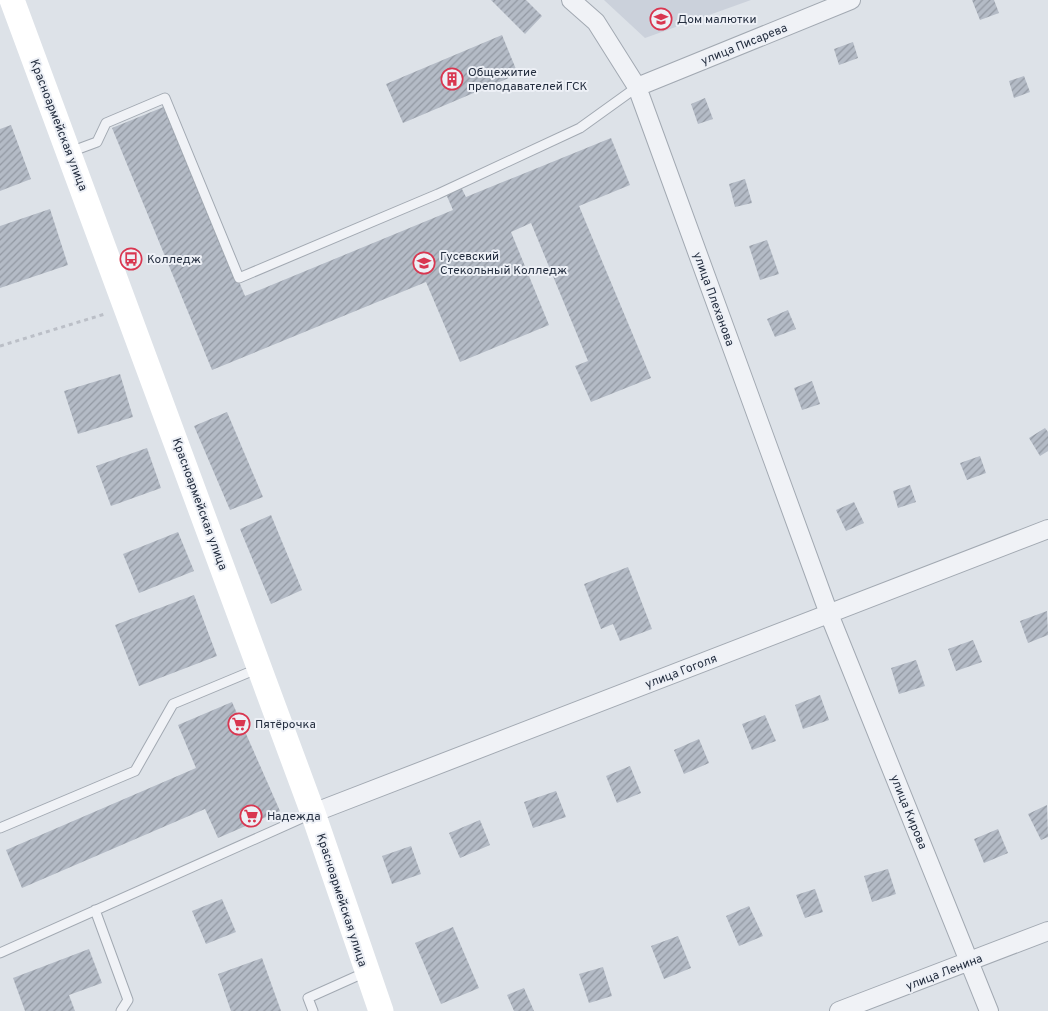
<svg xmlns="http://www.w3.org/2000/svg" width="1048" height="1011" font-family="Overpass,sans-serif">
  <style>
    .built { fill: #cbd1db }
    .building { fill: url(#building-hatch) }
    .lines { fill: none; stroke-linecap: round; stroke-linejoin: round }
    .lane-casing { stroke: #a2a9b2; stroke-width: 11 }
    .street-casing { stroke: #a2a9b2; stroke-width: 20 }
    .path { stroke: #bbbfc7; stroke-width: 3; stroke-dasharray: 4 4; stroke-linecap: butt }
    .lane { stroke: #f0f2f6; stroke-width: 9 }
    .street { stroke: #f0f2f6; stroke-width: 18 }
    .secondary { stroke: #fff; stroke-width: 25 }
    .labels { text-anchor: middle; stroke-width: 4; stroke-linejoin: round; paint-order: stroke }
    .poi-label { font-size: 12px; fill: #252f40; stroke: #edf0f6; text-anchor: start }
    .street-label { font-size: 12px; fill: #252f40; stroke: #edf0f6 }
  </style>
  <defs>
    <pattern id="building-hatch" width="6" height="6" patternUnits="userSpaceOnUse" patternTransform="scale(1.25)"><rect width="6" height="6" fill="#b4bbc6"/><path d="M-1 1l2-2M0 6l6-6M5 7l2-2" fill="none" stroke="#9298a2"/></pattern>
  </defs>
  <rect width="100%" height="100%" fill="#dde2e8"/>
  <path class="built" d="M604 0H751L645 38Z"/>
  <path class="building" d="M491 0H526L542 16 525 34Z
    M972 0H994L999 13 980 20Z
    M502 35 518 74 403 123 386 84Z
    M853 42 858 58 839 65 834 49Z
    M1024 76 1030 92 1014 98 1009 81Z
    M705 98 713 119 698 124 691 104Z
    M166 106 245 296 453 210 446 194 461 187 466 197 611 138 630 185 579 206 651 378 591 402 575 366 588 361 531 223 511 232 549 325 460 362 426 282 212 370 112 128Z
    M11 125 31 179 0 191V129Z
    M745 179 752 203 735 207 729 184Z
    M50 209 68 265 0 288V226Z
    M767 240 779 274 760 280 749 246Z
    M788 310 796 329 775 337 767 319Z
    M120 374 133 417 78 434 64 391Z
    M812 381 820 404 802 410 794 388Z
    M227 412 263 497 230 510 194 426Z
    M1045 428 1048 432V451L1040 456 1029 438Z
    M147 448 161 488 111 506 96 466Z
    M980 456 986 473 967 480 960 463Z
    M910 485 916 502 898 508 893 491Z
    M854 502 864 523 846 531 836 510Z
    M271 515 302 590 271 604 240 529Z
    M178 532 194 571 139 593 123 554Z
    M628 567 652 629 620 641 613 624 601 629 584 584Z
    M194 595 217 656 139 686 115 625Z
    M1047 611 1048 635 1028 643 1020 621Z
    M973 640 982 662 956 671 948 649Z
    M916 660 925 686 899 694 891 668Z
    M820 695 829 720 803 729 795 705Z
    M232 702 280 811 218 838 205 809 22 888 6 850 196 768 178 725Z
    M765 715 776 741 752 750 742 724Z
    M699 739 709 763 684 774 674 750Z
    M630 766 641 793 617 803 606 776Z
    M556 791 566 817 533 828 524 802Z
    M1047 805 1048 837 1041 840 1028 814Z
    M480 820 490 845 460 858 449 833Z
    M998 829 1008 853 984 863 974 839Z
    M411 846 421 874 392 884 382 856Z
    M888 869 896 894 872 902 864 876Z
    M815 889 823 912 805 918 796 895Z
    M222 899 236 932 206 944 192 911Z
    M749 906 763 936 739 946 726 916Z
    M453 927 479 988 441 1004 415 943Z
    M678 936 691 968 664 979 651 946Z
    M89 949 102 983 69 995 75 1011H25L13 978Z
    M262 958 281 1011H231L218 974Z
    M603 967 612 996 589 1003 579 974Z
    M524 988 534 1011H514L507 995Z"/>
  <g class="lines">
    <g class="lane-casing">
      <path id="lane" d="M70 152 97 142 106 123 165 98 239 278 438 194 580 128 637 87
        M0 828 135 771 173 704 257 669
        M95 910 128 1000 121 1011
        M0 953 311 814
        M313 1011 308 998 366 972"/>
    </g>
    <g class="street-casing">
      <path id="street" d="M571 0 596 22 637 87 829 614 989 1011
        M637 87 851 0
        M313 813 1048 529
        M839 1011 1048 931"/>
    </g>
    <path class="path" d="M0 346 105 314"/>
    <use href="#lane" class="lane"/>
    <use href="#street" class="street"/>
    <path class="secondary" d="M12 0 313 813 381 1011"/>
  </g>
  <defs>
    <g id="school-ring" transform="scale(1.125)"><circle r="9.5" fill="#edf0f6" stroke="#d93650" stroke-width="1.5"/><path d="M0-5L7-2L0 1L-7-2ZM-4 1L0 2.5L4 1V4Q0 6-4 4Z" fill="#d93650"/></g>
    <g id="building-ring" transform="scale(1.125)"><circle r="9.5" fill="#edf0f6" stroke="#d93650" stroke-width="1.5"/><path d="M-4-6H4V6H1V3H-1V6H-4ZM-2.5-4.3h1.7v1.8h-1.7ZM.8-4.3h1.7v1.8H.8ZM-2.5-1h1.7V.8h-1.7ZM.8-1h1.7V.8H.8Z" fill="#d93650"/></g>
    <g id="bus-ring" transform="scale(1.125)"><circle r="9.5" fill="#edf0f6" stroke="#d93650" stroke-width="1.5"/><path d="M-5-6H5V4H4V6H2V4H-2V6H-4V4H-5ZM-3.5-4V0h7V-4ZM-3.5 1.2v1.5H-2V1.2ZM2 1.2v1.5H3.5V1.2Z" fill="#d93650"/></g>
    <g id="university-ring" transform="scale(1.125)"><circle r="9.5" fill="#edf0f6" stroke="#d93650" stroke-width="1.5"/><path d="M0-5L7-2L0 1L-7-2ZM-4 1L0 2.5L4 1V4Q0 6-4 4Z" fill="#d93650"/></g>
    <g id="supermarket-ring" transform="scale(1.125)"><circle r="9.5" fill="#edf0f6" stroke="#d93650" stroke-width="1.5"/><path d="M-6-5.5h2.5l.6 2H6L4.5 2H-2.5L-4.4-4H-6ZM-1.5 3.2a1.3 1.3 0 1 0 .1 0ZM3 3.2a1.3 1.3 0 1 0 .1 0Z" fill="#d93650"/></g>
  </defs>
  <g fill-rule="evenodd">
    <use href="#school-ring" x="661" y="19"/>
    <use href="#building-ring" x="452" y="79"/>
    <use href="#bus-ring" x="131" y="259"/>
    <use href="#university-ring" x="424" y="263"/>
    <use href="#supermarket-ring" x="239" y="724"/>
    <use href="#supermarket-ring" x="251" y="816"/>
  </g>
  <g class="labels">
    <g class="poi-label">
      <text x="677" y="23">Дом малютки</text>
      <text x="468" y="76">Общежитие<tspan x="468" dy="14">преподавателей ГСК</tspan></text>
      <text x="440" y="260">Гусевский<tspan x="440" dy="14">Стекольный Колледж</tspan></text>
      <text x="147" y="263">Колледж</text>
      <text x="255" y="728">Пятёрочка</text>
      <text x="267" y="820">Надежда</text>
    </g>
    <g class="street-label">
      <text transform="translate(744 44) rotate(-22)" y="4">улица Писарева</text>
      <text transform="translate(59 125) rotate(69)" y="4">Красноармейская улица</text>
      <text transform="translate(714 299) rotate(70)" y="4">улица Плеханова</text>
      <text transform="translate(200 504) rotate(70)" y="4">Красноармейская улица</text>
      <text transform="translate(681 671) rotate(-21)" y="4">улица Гоголя</text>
      <text transform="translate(909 812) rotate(68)" y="4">улица Кирова</text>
      <text transform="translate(342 900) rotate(72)" y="4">Красноармейская улица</text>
      <text transform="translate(944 972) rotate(-21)" y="4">улица Ленина</text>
    </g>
  </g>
</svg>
